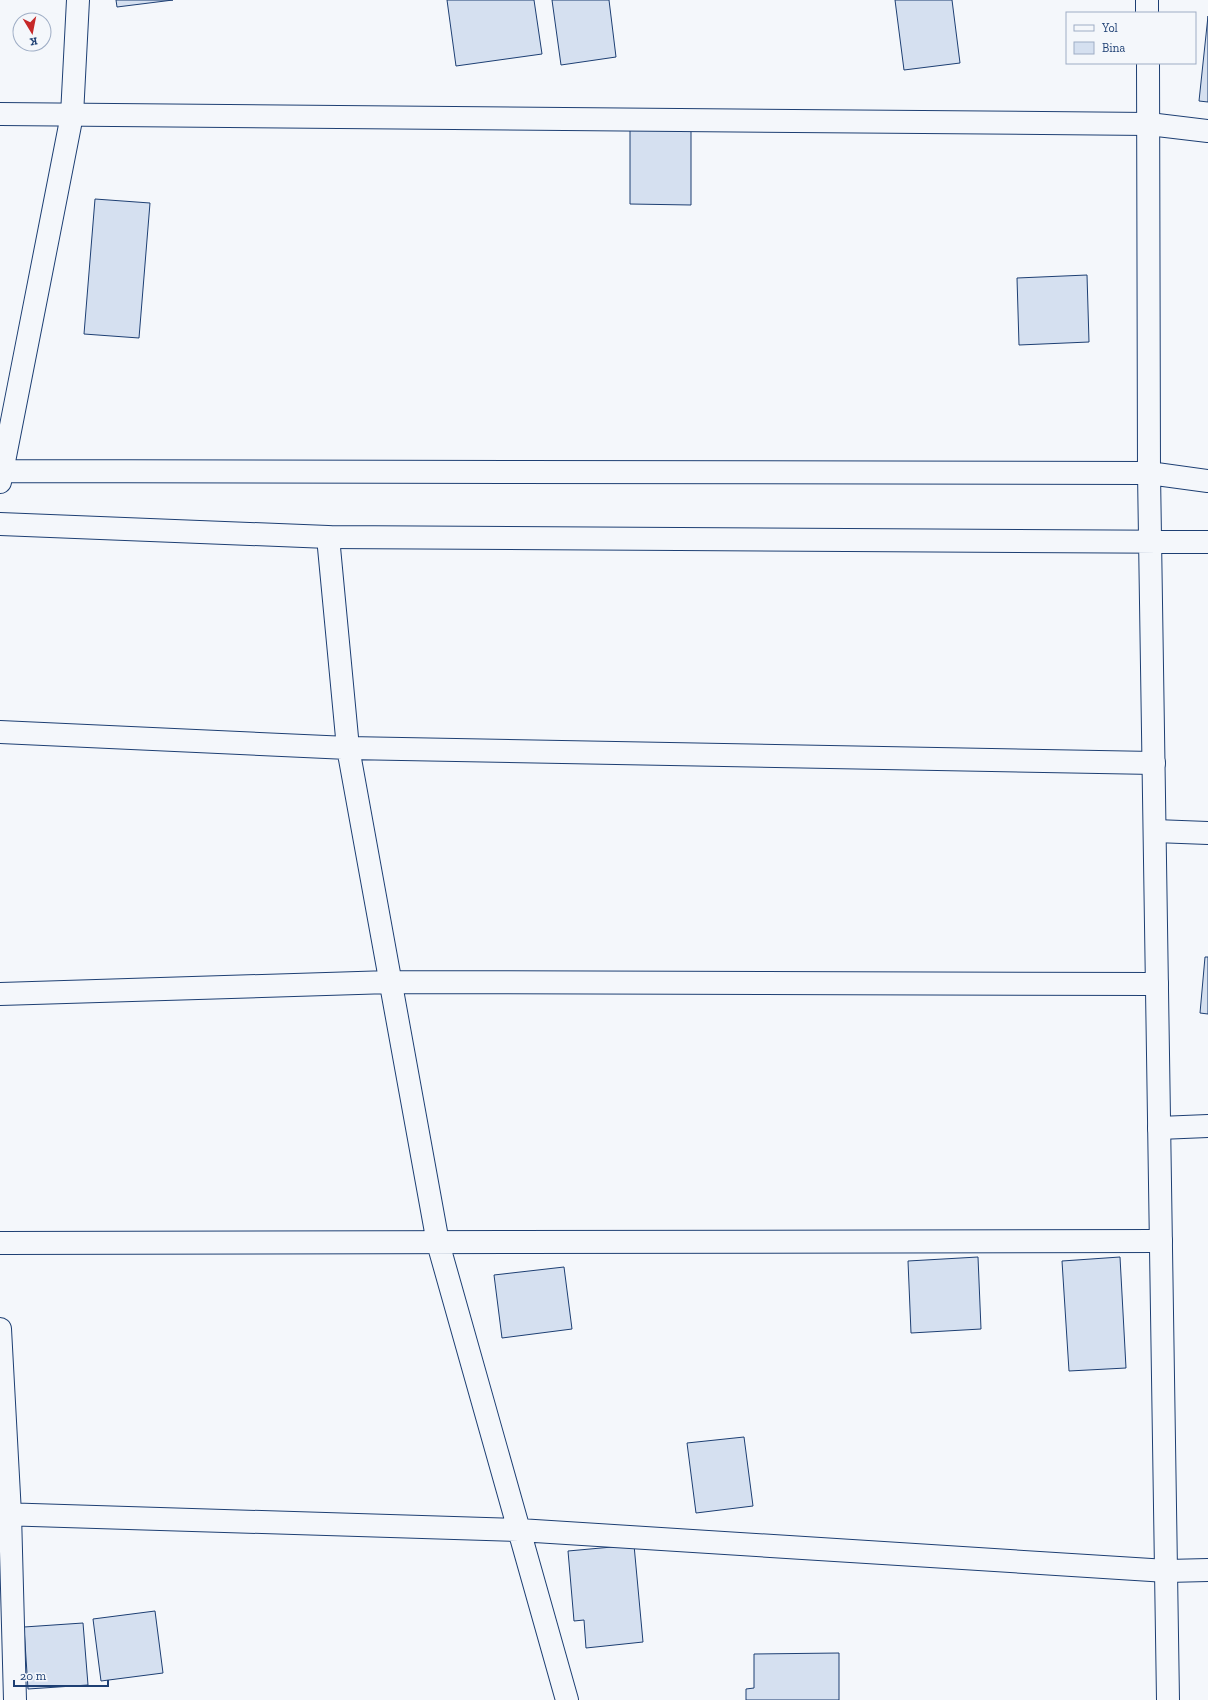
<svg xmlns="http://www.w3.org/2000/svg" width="1208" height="1700" font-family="'Zilla Slab',serif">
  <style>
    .building { fill: #d5e0f0; stroke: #1d3f73 }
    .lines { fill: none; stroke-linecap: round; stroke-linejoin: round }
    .street-casing { stroke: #1d3f73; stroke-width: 24 }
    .secondary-casing { stroke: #1d3f73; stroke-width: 24 }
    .street { stroke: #f4f7fb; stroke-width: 22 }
    .secondary { stroke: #f4f7fb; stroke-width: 22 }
  </style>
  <rect width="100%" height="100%" fill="#f4f7fb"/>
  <path class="building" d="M116 0H173L117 7Z
    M447 0H534L542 54 456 66Z
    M552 0H609L616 57 561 65Z
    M895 0H952L960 63 904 70Z
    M1208 16V102L1199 101Z
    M630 129H691V205L630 204Z
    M95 199 150 203 139 338 84 334Z
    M1087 275 1089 342 1019 345 1017 278Z
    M1205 957H1208V1014L1200 1013Z
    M978 1257 981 1329 911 1333 908 1261Z
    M1120 1257 1126 1368 1069 1371 1062 1261Z
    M564 1267 572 1329 502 1338 494 1275Z
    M744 1437 753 1506 696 1513 687 1443Z
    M634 1545 643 1642 586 1648 584 1620 574 1621 568 1551Z
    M155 1611 163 1673 101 1681 93 1619Z
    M83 1623 88 1685 28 1689 24 1627Z
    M839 1653V1700H746V1689L754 1688V1654Z"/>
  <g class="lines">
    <g class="street-casing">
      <path id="street" d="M0 114 1149 124 1208 131
        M328 537 348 748 438 1243 567 1700
        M0 732 348 748 1154 763
        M1155 831 1208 833
        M0 994 390 982 1157 984
        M1159 1128 1208 1126
        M0 1243 1161 1241
        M0 1329 10 1514 15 1700
        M0 1514 519 1530 1167 1571 1208 1570"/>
    </g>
    <g class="secondary-casing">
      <path id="secondary" d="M1147 0V13
        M1148 63 1149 473 1168 1700
        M0 471 1149 473 1208 481
        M0 482 72 115 78 0
        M0 524 328 537 1208 542"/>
    </g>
    <use href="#street" class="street"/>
    <use href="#secondary" class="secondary"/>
  </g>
  <rect x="1066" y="12" width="130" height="52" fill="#f4f7fb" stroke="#9eadc5"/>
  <rect x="1074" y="25" width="20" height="6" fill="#f4f7fb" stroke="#9eadc5"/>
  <text x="1102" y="32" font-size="12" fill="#1d3f73">Yol</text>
  <rect x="1074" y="42" width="20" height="12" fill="#d5e0f0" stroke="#9eadc5"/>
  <text x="1102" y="52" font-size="12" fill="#1d3f73">Bina</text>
  <g transform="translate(32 32) rotate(170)"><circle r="19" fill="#f4f7fb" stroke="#9eadc5"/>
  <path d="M0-3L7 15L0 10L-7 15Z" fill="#c62828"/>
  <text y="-6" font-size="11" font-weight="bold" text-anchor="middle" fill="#1d3f73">K</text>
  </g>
  <path d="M14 1680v6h94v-6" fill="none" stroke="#1d3f73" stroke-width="2"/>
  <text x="20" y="1680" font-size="12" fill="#1d3f73" stroke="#f4f7fb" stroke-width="3" paint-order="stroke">20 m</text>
</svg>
